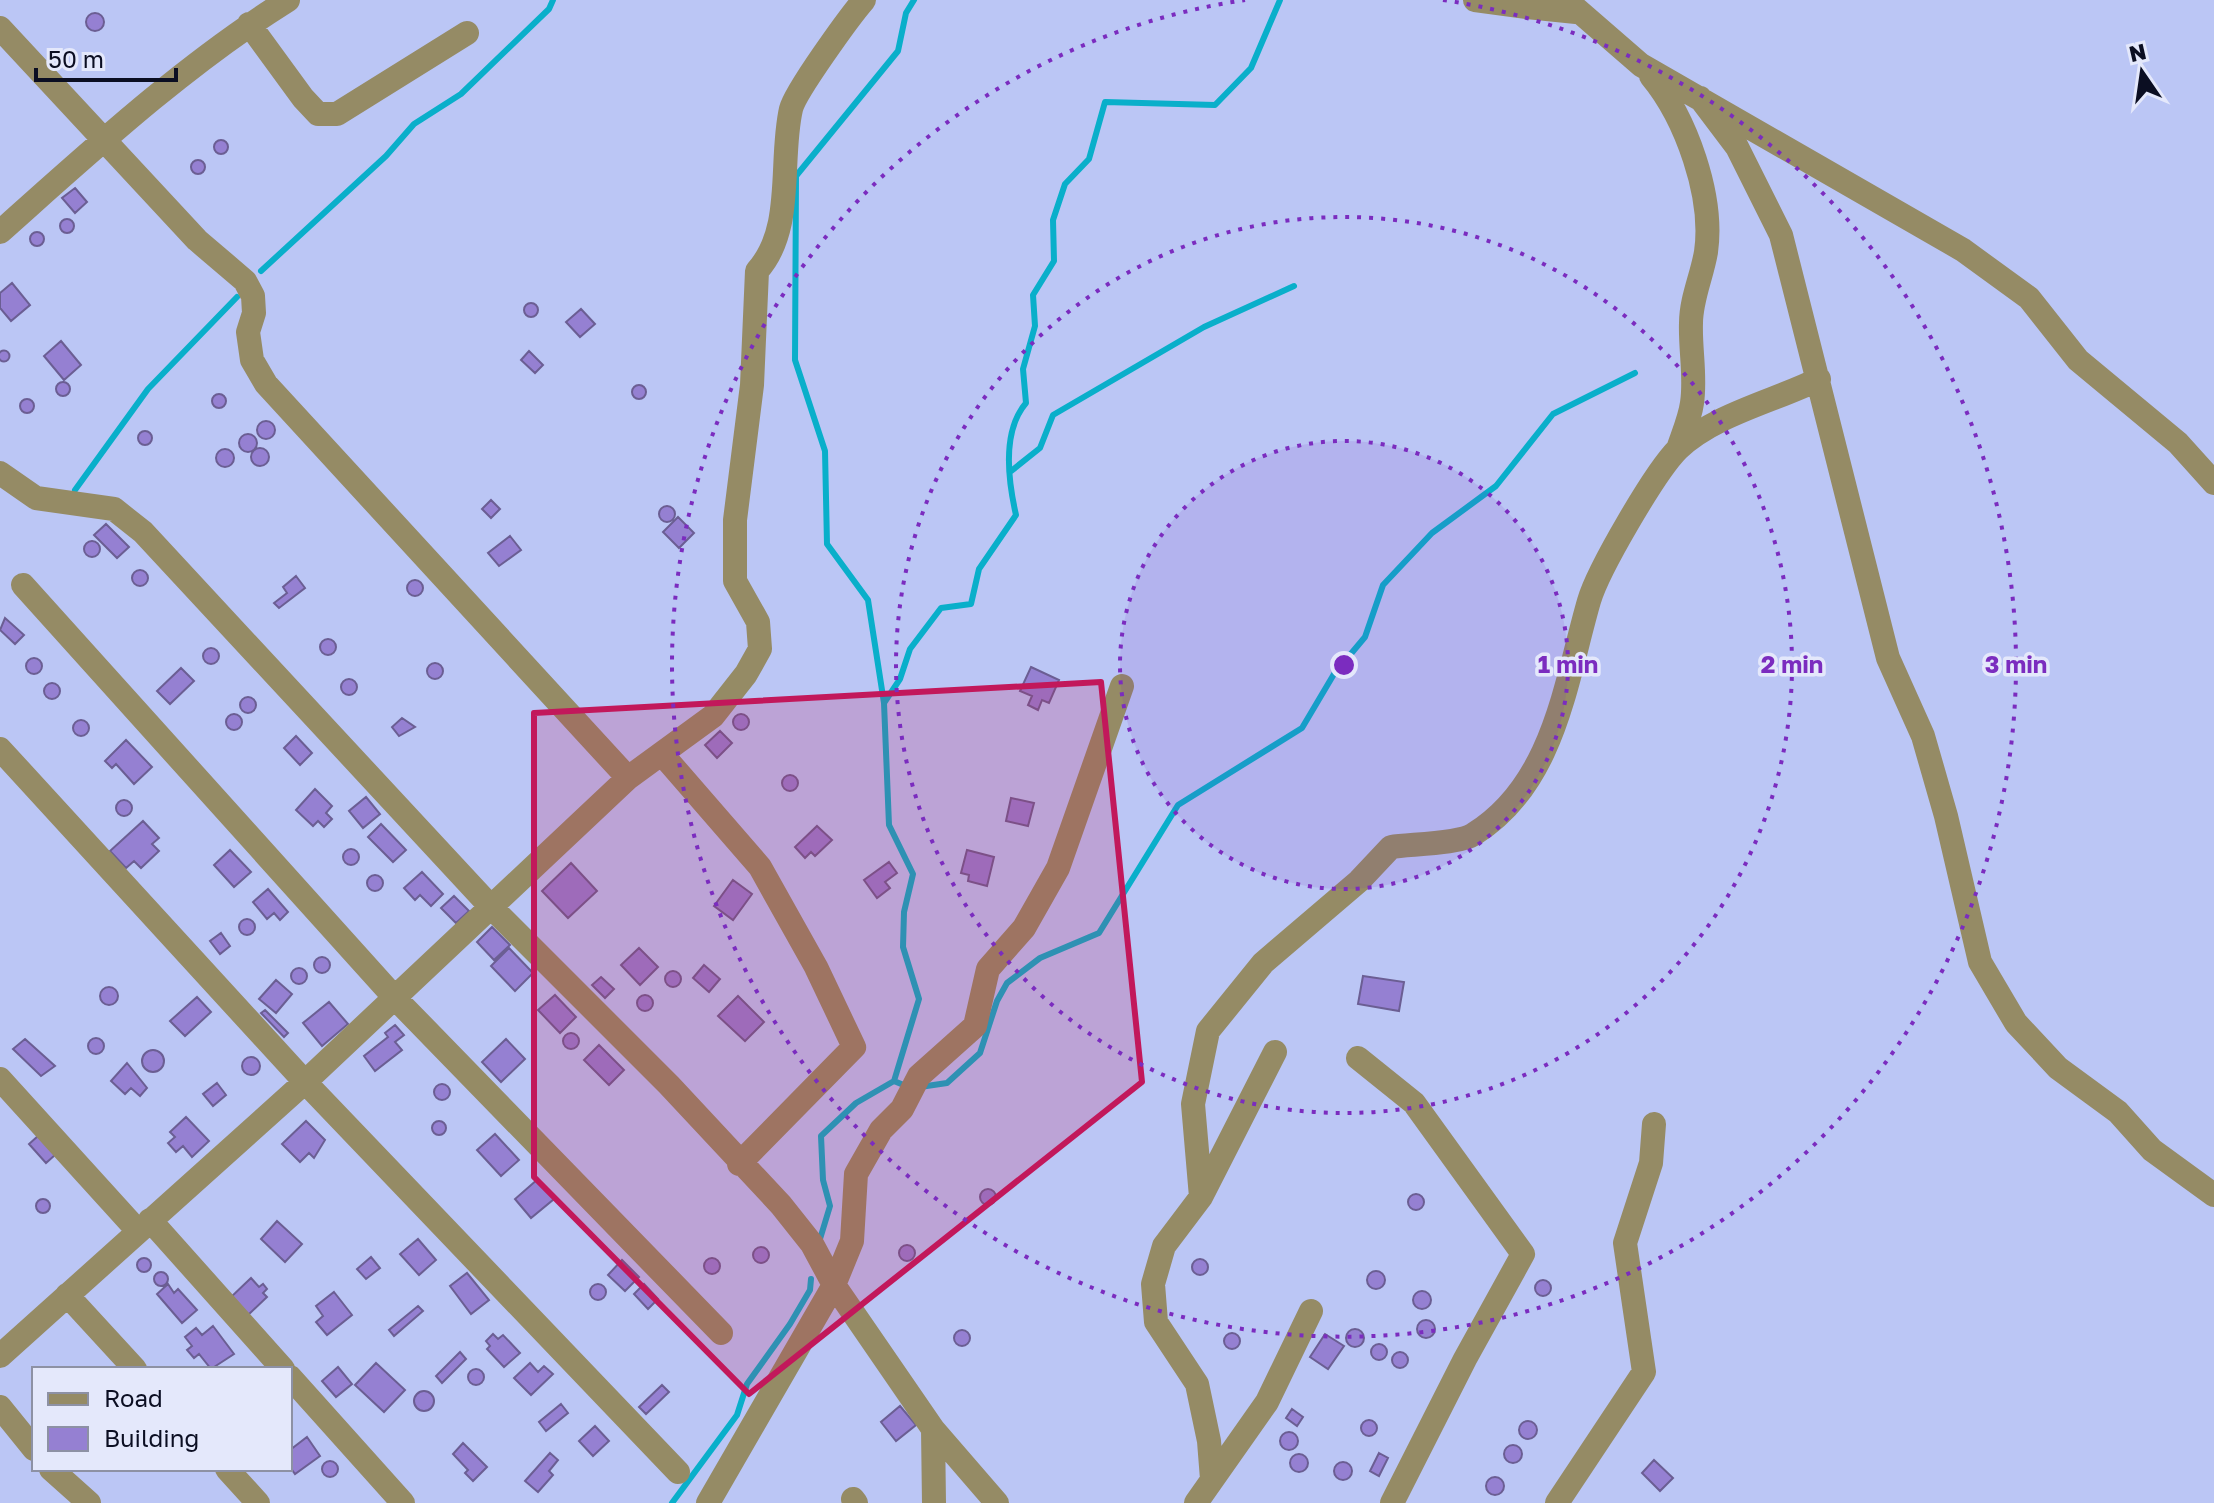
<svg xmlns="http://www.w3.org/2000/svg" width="2214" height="1503" font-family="'Golos Text',sans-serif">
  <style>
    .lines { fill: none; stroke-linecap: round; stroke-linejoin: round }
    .stream { stroke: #09afca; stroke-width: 6 }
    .building { fill: #9580d2; stroke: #6b5e93; stroke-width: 2 }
    .minor { stroke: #958b65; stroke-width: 24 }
    .marked { fill: #c2185b; fill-opacity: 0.2; stroke: #c2185b; stroke-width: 6; stroke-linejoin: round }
    .ring { fill: none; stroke: #7b2cbf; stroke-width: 4; stroke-dasharray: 4 8 }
    .centre { fill: #7b2cbf; stroke: #e4e8fb; stroke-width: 4 }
    .ring-label { font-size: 24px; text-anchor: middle; font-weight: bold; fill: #7b2cbf; stroke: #e4e8fb; stroke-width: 7; stroke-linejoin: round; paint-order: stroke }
  </style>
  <rect width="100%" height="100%" fill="#bbc6f5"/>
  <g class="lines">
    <path class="stream" d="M261 271 386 156 414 124 461 94 549 9 553 0
      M1010 472 1040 448 1053 415 1204 327 1294 286
      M75 490 148 389 237 297
      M884 703 868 600 827 544 825 451 795 360 796 176 898 51 906 13 914 0
      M894 1081 919 999 903 947 904 912 913 874 889 825 884 703 900 679 910 649 941 608 971 604 979 569 1016 515C1008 480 1002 431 1026 403L1023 369 1035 326 1033 295 1054 261 1053 220 1065 184 1089 159 1105 102 1215 105 1251 68 1280 0
      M920 1087 947 1083 980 1053 997 1001 1007 983 1040 958 1099 933 1178 805 1302 728 1334 674 1365 637 1383 585 1432 533 1496 486 1553 414 1635 373
      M820 1239 830 1206 823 1180 821 1136 856 1103 894 1081 906 1086
      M672 1503 737 1415 747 1384 790 1324 810 1290 811 1279"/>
  </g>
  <path class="building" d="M86 22a9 9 0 1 1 18 0a9 9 0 1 1-18 0Z
    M214 147a7 7 0 1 1 14 0a7 7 0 1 1-14 0Z
    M191 167a7 7 0 1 1 14 0a7 7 0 1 1-14 0Z
    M75 188 87 202 75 213 62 198Z
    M60 226a7 7 0 1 1 14 0a7 7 0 1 1-14 0Z
    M30 239a7 7 0 1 1 14 0a7 7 0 1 1-14 0Z
    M12 283 30 305 11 321 0 308V293Z
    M524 310a7 7 0 1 1 14 0a7 7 0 1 1-14 0Z
    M581 309 595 324 580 337 566 322Z
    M61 341 81 365 64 380 44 356Z
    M-1.5 356a5.5 5.5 0 1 1 11 0a5.5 5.5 0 1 1-11 0Z
    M529 351 543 365 535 373 521 360Z
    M56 389a7 7 0 1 1 14 0a7 7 0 1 1-14 0Z
    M632 392a7 7 0 1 1 14 0a7 7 0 1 1-14 0Z
    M212 401a7 7 0 1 1 14 0a7 7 0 1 1-14 0Z
    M20 406a7 7 0 1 1 14 0a7 7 0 1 1-14 0Z
    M257 430a9 9 0 1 1 18 0a9 9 0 1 1-18 0Z
    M138 438a7 7 0 1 1 14 0a7 7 0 1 1-14 0Z
    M239 443a9 9 0 1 1 18 0a9 9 0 1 1-18 0Z
    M251 457a9 9 0 1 1 18 0a9 9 0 1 1-18 0Z
    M216 458a9 9 0 1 1 18 0a9 9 0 1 1-18 0Z
    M491 500 500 509 491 518 482 509Z
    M659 514a8 8 0 1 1 16 0a8 8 0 1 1-16 0Z
    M678 517 694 533 679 548 663 532Z
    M106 524 129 547 117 558 94 535Z
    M510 536 521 550 499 566 488 553Z
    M84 549a8 8 0 1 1 16 0a8 8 0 1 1-16 0Z
    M132 578a8 8 0 1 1 16 0a8 8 0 1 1-16 0Z
    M296 576 305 588 279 608 274 603 287 593 283 587Z
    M407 588a8 8 0 1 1 16 0a8 8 0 1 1-16 0Z
    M5 618 24 635 15 644 0 630Z
    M320 647a8 8 0 1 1 16 0a8 8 0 1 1-16 0Z
    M203 656a8 8 0 1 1 16 0a8 8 0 1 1-16 0Z
    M26 666a8 8 0 1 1 16 0a8 8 0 1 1-16 0Z
    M427 671a8 8 0 1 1 16 0a8 8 0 1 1-16 0Z
    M1031 667 1059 680 1049 703 1042 700 1038 710 1028 705 1032 696 1020 691Z
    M181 668 194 681 170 704 157 691Z
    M341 687a8 8 0 1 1 16 0a8 8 0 1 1-16 0Z
    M44 691a8 8 0 1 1 16 0a8 8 0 1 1-16 0Z
    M240 705a8 8 0 1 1 16 0a8 8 0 1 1-16 0Z
    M733 722a8 8 0 1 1 16 0a8 8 0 1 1-16 0Z
    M226 722a8 8 0 1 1 16 0a8 8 0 1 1-16 0Z
    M402 718 415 727 399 736 392 727Z
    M73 728a8 8 0 1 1 16 0a8 8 0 1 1-16 0Z
    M720 731 732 743 717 758 705 745Z
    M296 736 312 753 300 765 284 748Z
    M126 740 152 767 134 784 116 764 112 768 105 761Z
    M782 783a8 8 0 1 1 16 0a8 8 0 1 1-16 0Z
    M315 789 332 806 326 813 332 819 324 827 318 821 313 826 296 810Z
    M366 797 380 814 363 828 349 811Z
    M1011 798 1034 803 1028 826 1006 821Z
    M116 808a8 8 0 1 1 16 0a8 8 0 1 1-16 0Z
    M143 821 159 838 152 844 159 851 141 868 134 861 126 868 110 851Z
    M381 824 406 850 393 862 368 837Z
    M817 826 832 840 815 856 811 852 805 858 795 847Z
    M343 857a8 8 0 1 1 16 0a8 8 0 1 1-16 0Z
    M230 850 251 872 234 887 214 865Z
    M967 850 994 857 987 886 968 881 969 875 961 873Z
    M889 862 897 873 885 882 890 888 877 898 864 880Z
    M571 863 597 891 568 918 542 891Z
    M422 872 443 894 431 906 420 895 415 900 404 888Z
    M367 883a8 8 0 1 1 16 0a8 8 0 1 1-16 0Z
    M733 880 752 894 733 920 714 906Z
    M268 889 288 912 280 920 274 913 267 919 253 902Z
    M454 896 469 911 456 923 441 908Z
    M239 927a8 8 0 1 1 16 0a8 8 0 1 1-16 0Z
    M492 927 510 945 494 960 477 942Z
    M221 933 230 946 220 954 210 941Z
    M509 948 533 973 515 991 491 966Z
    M639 948 658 967 640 985 621 965Z
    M314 965a8 8 0 1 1 16 0a8 8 0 1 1-16 0Z
    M704 965 720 979 709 992 693 978Z
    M291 976a8 8 0 1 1 16 0a8 8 0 1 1-16 0Z
    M665 979a8 8 0 1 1 16 0a8 8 0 1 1-16 0Z
    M1363 976 1404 982 1399 1011 1358 1004Z
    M601 977 614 989 605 998 592 985Z
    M276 980 292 994 276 1013 259 999Z
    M100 996a9 9 0 1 1 18 0a9 9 0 1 1-18 0Z
    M637 1003a8 8 0 1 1 16 0a8 8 0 1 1-16 0Z
    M555 995 576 1017 560 1033 538 1010Z
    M738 996 764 1022 745 1041 718 1016Z
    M197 997 211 1012 185 1036 170 1021Z
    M329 1002 348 1024 322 1046 303 1023Z
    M265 1010 288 1033 284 1037 261 1013Z
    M395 1025 404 1035 395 1042 402 1050 375 1071 364 1056 388 1037 385 1033Z
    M563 1041a8 8 0 1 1 16 0a8 8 0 1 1-16 0Z
    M88 1046a8 8 0 1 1 16 0a8 8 0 1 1-16 0Z
    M25 1039 55 1066 41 1076 13 1049Z
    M506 1039 525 1059 501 1082 482 1062Z
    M599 1045 624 1070 609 1085 584 1060Z
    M142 1061a11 11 0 1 1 22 0a11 11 0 1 1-22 0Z
    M242 1066a9 9 0 1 1 18 0a9 9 0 1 1-18 0Z
    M127 1063 147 1088 140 1096 131 1088 125 1094 111 1081Z
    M217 1083 226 1095 213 1106 203 1094Z
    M434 1092a8 8 0 1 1 16 0a8 8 0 1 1-16 0Z
    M186 1117 209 1141 192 1157 183 1146 176 1152 168 1143 175 1137 170 1132Z
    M306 1121 325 1140 314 1158 309 1153 300 1162 282 1144Z
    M432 1128a7 7 0 1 1 14 0a7 7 0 1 1-14 0Z
    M495 1134 519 1160 501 1176 477 1150Z
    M38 1136 55 1155 46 1163 29 1144Z
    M538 1179 554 1199 531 1218 515 1199Z
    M980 1197a8 8 0 1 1 16 0a8 8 0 1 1-16 0Z
    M1408 1202a8 8 0 1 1 16 0a8 8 0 1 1-16 0Z
    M36 1206a7 7 0 1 1 14 0a7 7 0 1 1-14 0Z
    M277 1221 302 1244 285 1262 261 1239Z
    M418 1239 436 1260 419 1275 400 1254Z
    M899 1253a8 8 0 1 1 16 0a8 8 0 1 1-16 0Z
    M753 1255a8 8 0 1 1 16 0a8 8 0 1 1-16 0Z
    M371 1257 380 1268 366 1279 357 1269Z
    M704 1266a8 8 0 1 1 16 0a8 8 0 1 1-16 0Z
    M137 1265a7 7 0 1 1 14 0a7 7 0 1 1-14 0Z
    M1192 1267a8 8 0 1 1 16 0a8 8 0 1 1-16 0Z
    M622 1260 639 1277 625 1291 608 1275Z
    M1367 1280a9 9 0 1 1 18 0a9 9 0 1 1-18 0Z
    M154 1279a7 7 0 1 1 14 0a7 7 0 1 1-14 0Z
    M467 1273 489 1300 471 1314 450 1286Z
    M251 1278 259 1287 263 1284 267 1289 263 1293 267 1297 247 1316 230 1298Z
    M1535 1288a8 8 0 1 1 16 0a8 8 0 1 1-16 0Z
    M590 1292a8 8 0 1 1 16 0a8 8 0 1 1-16 0Z
    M168 1284 174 1293 178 1289 197 1310 182 1323 157 1294Z
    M644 1284 658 1299 648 1309 634 1294Z
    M1413 1300a9 9 0 1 1 18 0a9 9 0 1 1-18 0Z
    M334 1292 352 1315 327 1335 316 1322 323 1316 316 1306Z
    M418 1306 423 1311 394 1336 389 1330Z
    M1417 1329a9 9 0 1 1 18 0a9 9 0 1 1-18 0Z
    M213 1326 234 1354 211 1369 199 1354 194 1358 187 1350 192 1346 185 1337 196 1328 202 1335Z
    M1346 1338a9 9 0 1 1 18 0a9 9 0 1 1-18 0Z
    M954 1338a8 8 0 1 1 16 0a8 8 0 1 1-16 0Z
    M1224 1341a8 8 0 1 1 16 0a8 8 0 1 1-16 0Z
    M493 1334 498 1339 503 1335 520 1353 504 1367 487 1349 490 1346 486 1341Z
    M1325 1334 1344 1346 1328 1369 1310 1357Z
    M1371 1352a8 8 0 1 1 16 0a8 8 0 1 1-16 0Z
    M460 1352 466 1359 442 1383 436 1376Z
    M1392 1360a8 8 0 1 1 16 0a8 8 0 1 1-16 0Z
    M376 1363 405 1390 384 1412 355 1385Z
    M530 1363 538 1372 544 1366 553 1374 531 1395 514 1378Z
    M338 1367 352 1384 336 1397 322 1381Z
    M468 1377a8 8 0 1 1 16 0a8 8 0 1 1-16 0Z
    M662 1385 669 1392 646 1414 639 1407Z
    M414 1401a10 10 0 1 1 20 0a10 10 0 1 1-20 0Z
    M561 1404 568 1413 546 1431 539 1422Z
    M900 1406 916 1425 896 1441 881 1422Z
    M1292 1409 1303 1417 1297 1426 1286 1418Z
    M1361 1428a8 8 0 1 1 16 0a8 8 0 1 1-16 0Z
    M1519 1430a9 9 0 1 1 18 0a9 9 0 1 1-18 0Z
    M595 1426 609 1441 593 1456 579 1441Z
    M1280 1441a9 9 0 1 1 18 0a9 9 0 1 1-18 0Z
    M307 1437 320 1456 295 1474 290 1467V1450Z
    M463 1443 487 1467 473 1481 465 1473 468 1470 453 1454Z
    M1504 1454a9 9 0 1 1 18 0a9 9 0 1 1-18 0Z
    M550 1453 558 1460 549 1471 553 1475 538 1492 525 1481Z
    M1379 1453 1388 1458 1379 1476 1370 1471Z
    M1290 1463a9 9 0 1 1 18 0a9 9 0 1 1-18 0Z
    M1654 1460 1673 1478 1660 1491 1642 1473Z
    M322 1469a8 8 0 1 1 16 0a8 8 0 1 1-16 0Z
    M1334 1471a9 9 0 1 1 18 0a9 9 0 1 1-18 0Z
    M1486 1486a9 9 0 1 1 18 0a9 9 0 1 1-18 0Z"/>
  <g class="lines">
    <path class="minor" d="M1475 0 1527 7
      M1514 0 1527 7 1576 12
      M1566 0 1641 65 1963 250 2029 298 2078 360 2178 443 2214 483
      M249 24 303 98 318 114H337L467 33
      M0 28 197 240 245 281 253 296 254 313 248 332 252 360 266 384 628 778
      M1651 76C1686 118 1714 196 1706 252 1702 276 1691 299 1691 323 1690 350 1696 376 1692 403 1690 418 1683 434 1678 449
      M1700 98 1737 147 1781 235 1888 658 1923 736 1946 816 1980 962 2016 1023 2058 1068 2118 1112 2152 1150 2214 1195
      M0 232C91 151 184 65 288 0
      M0 473 36 498 114 509 143 532 491 907 669 1085 781 1205 812 1244 834 1285 933 1429 997 1503
      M23 585 395 998 721 1333
      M0 749 305 1082 678 1472
      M662 754 760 867 816 967 854 1047 739 1164
      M1358 1058 1414 1103 1523 1254 1465 1359 1392 1503
      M0 1079 138 1231
      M1201 1197 1193 1104 1208 1031 1263 963 1359 881 1391 847C1410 844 1460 844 1474 834 1554 784 1565 684 1589 601 1598 570 1655 472 1678 449 1715 414 1775 401 1819 379
      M150 1220 283 1369
      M67 1295 135 1369
      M0 1356 305 1082 628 778 713 716 746 674 760 649 758 622 735 581V520L752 385 757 271C795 229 779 161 791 109 795 92 850 16 864 0
      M290 1377 403 1503
      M0 1407 34 1449
      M933 1429 934 1503
      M51 1469 89 1503
      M227 1469 258 1503
      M1212 1479 1209 1441 1197 1384 1156 1322 1153 1284 1164 1246 1201 1197 1275 1052
      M853 1499 856 1503
      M708 1503 834 1285 852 1241 856 1174 881 1130 902 1109 919 1076 975 1026 988 969 1024 928 1058 868 1122 686
      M1196 1503 1267 1402 1311 1311
      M1557 1503 1644 1372 1625 1243 1651 1163 1654 1124"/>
  </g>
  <path class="marked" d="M1101 682 1142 1082 749 1394 534 1177V713Z"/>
  <circle cx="1344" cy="665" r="224" fill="#7b2cbf" fill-opacity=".12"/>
  <g class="ring">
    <circle cx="1344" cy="665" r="224"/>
    <circle cx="1344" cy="665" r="448"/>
    <path d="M1443 0A672 672 0 1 1 1245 0"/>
  </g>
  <circle cx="1344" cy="665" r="12" class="centre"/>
  <g class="ring-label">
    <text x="1568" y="673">1 min</text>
    <text x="1792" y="673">2 min</text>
    <text x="2016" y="673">3 min</text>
  </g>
  <rect x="32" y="1367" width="260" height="104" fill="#e4e8fb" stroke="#8d91a4" stroke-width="2"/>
  <rect x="48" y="1393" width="40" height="12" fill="#958b65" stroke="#8d91a4" stroke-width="2"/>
  <text x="104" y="1407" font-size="24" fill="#0b0e22">Road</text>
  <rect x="48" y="1427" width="40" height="24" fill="#9580d2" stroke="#8d91a4" stroke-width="2"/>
  <text x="104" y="1447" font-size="24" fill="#0b0e22">Building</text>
  <g transform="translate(2142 72) rotate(347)" stroke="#e4e8fb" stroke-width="6" paint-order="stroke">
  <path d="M0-6L14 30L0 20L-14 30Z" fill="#0b0e22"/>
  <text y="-12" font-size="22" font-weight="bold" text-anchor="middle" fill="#0b0e22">N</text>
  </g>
  <path d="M36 68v12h140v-12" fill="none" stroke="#0b0e22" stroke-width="4"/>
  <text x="48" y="68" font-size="24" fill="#0b0e22" stroke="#e4e8fb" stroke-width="6" paint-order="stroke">50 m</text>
</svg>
